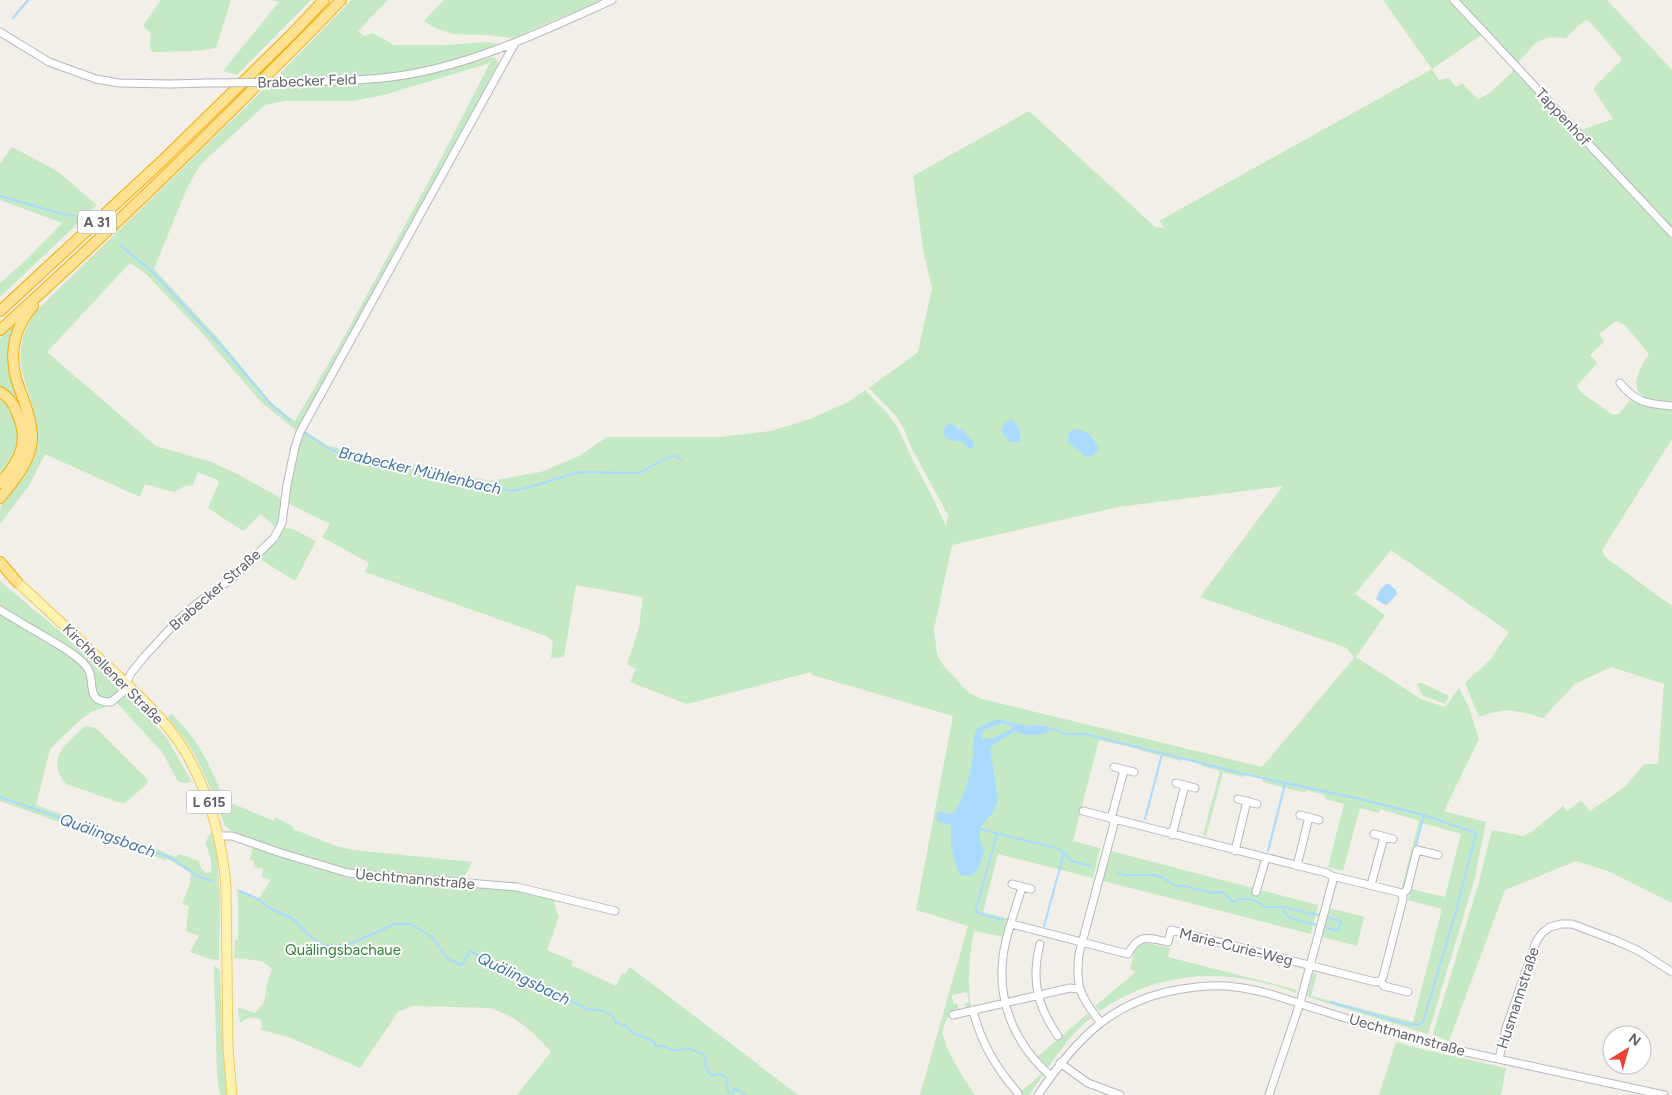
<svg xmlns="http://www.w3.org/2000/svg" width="1672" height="1095" font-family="Figtree,sans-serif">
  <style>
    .green { fill: #c5e8c5; fill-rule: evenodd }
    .water { fill: #aadaff; fill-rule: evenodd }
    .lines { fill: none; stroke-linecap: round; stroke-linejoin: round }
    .stream { stroke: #aadaff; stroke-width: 2 }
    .minor-casing { stroke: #b5b8bc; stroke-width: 9 }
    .major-casing { stroke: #f2c960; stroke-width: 11 }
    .highway-casing { stroke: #f9ab00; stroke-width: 12 }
    .minor { stroke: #fff; stroke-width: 7 }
    .major { stroke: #fff2af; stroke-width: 9 }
    .highway { stroke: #fde293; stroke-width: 10 }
    .minor-bridge-casing { stroke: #b5b8bc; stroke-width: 9; stroke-linecap: butt }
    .minor-bridge { stroke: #fff; stroke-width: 7 }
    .labels { text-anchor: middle; stroke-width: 4; stroke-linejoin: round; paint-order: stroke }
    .shield { fill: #fff; stroke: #8f9295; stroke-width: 1 }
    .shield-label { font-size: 14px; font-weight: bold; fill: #5f6368 }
    .street-label { font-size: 15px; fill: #5f6368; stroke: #fff }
    .park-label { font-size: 15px; fill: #348238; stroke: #fff }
    .water-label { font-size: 16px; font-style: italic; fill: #4174aa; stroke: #fff }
  </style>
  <rect width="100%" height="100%" fill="#f1efe8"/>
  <path class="green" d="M161 0H231L216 48 196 51 153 52 150 48 151 34 143 26Z
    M272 0H311L237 75 223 71 279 2Z
    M351 0H388L358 31 364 36 373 33 394 45H445L489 42 499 44C485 49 472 55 459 60 404 79 333 80 275 79Z
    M444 0H601L513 38 486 35 454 34 435 28 424 21Z
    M1383 0H1450L1483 34 1432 69 1439 80 1449 78 1456 87 1462 83 1478 99 1490 93 1514 70 1672 238V404C1633 400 1627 387 1649 354L1625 325 1616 321 1599 334 1604 342 1590 355 1597 363 1577 386 1582 393 1613 415 1619 414 1630 400 1649 407 1672 409V439L1602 550 1605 557 1672 606V903L1610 872 1576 861 1505 890 1449 1041 1433 1035V1034L1479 882 1492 830 1524 836 1534 830 1563 806 1567 811 1581 800 1590 811 1626 786 1644 764H1658L1664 684 1611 667 1575 684 1543 718C1517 710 1505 707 1479 717L1465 683 1490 660 1509 632 1391 550 1355 594 1385 615 1356 657 1421 699 1445 707 1459 688 1469 708 1479 739 1444 811 1486 822 1474 881 1428 1034 1308 997 1307 995 1313 974 1317 973 1311 996 1413 1022 1442 909 1408 900 1411 889 1445 897 1461 834 1422 823 1405 887H1402L1419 821 1380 809 1379 813 1360 808 1343 871 1328 867 1344 804 1325 799V795L1306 790 1305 793 1263 782V779L1244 774 1243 777 1223 772 1206 836 1203 835 1220 771 1201 766V763L1182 758 1181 761 1139 750V749L1099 740 1073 841 1100 848 1093 878 998 854 983 912 1010 919 1005 937 974 931C969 956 967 982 971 1008H968L964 1004 969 1002 967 992 952 995 953 1004H957L958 1008 956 1011 950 1013 951 1016 948 1017C946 1021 943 1027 943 1032 942 1045 967 1084 975 1095H920L968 926 916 910 953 716 812 675 811 672 687 704 630 682 636 669 627 664 639 628 643 597 576 585 564 657 551 658 553 641 546 636 365 572 369 563 322 537 330 524 287 503 294 460 303 430 328 446 490 481 541 472 579 456 607 437H720L771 431 810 419 848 402 865 390 887 413 898 428 913 461 931 494 946 526 948 515 912 449 904 429 896 416 869 388 918 352 932 288 924 255 913 176 1029 111 1155 227 1165 228 1159 221 1432 69ZM945 426 961 429 974 442H963L943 434ZM1283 486 1200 597 1347 648 1354 658 1262 767 982 699 969 693 943 665 937 654 934 629 952 545 1118 507Z
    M1459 0H1607L1672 70V229L1581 130 1613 119 1594 90V87L1621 61V58L1590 22 1585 20 1566 38C1537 35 1535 44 1518 63Z
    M494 57 499 63 354 329 345 340 335 363 298 430 297 431 261 402 203 334 146 274 130 263 47 352 156 446 212 462 241 476 282 499 279 524 277 529 261 514 243 531 208 508 219 482 217 480 198 472 193 485 185 486 174 492 145 484 140 497 45 454 30 484 0 524C0 519 0 510 1 505 4 500 9 495 13 490 24 477 35 461 36 443 40 390 0 366 35 312L268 85 430 72ZM490 63 437 166 344 337 295 421 274 406 216 336 154 269 187 188 200 165 265 105 285 101H353L384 95Z
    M12 147 57 171 97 205 0 297V283L27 259 62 223 0 200V164Z
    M13 326 15 327 13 332 25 420 16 400 0 387V338Z
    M0 396 17 418 19 447 0 479Z
    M285 528 293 529 316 541 295 581 258 558Z
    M0 581 63 634 117 686 119 691C116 697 109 701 103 698 92 694 98 673 89 664 79 654 65 646 53 639 36 628 18 617 0 606Z
    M0 615C23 628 62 645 80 664 92 675 85 691 93 700 96 704 102 704 106 707L93 711 81 719 50 749 36 805 144 845 145 844 175 857 180 854 198 861 202 870 207 873 211 872C213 861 209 852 205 843L210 834 212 833 217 857 220 895 219 960 210 959 190 952 199 936 186 931 189 906 182 904 190 884 191 873 166 858 165 860 0 801Z
    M1417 683H1422L1449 696 1445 704 1422 695Z
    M125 695 128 696 166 737 192 782 184 783 178 782 163 753 116 702Z
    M172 714C178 721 185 727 190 734 205 754 215 777 224 800L274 821 275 817 294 827 293 829 336 846 353 850 472 862 465 876 460 880 348 871 237 835 225 826 213 794 197 759 185 739 167 717Z
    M85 726 96 728 147 779V784L125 803 118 802 66 784C45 758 66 744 85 726Z
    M253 845 347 876 506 889 555 897 554 904 559 917 547 950 573 961 571 965 616 986 622 973 625 974 630 967 798 1095H517L551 1052C532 1031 517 1016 489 1008L413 1006 398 1012 360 1068 289 1037 261 1030 262 1020C253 1016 249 1017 240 1023L238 1007 255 1013 264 1003 267 984 272 969 262 961 234 958 235 940H238V900L237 889 259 898 271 880 262 877 263 869 254 867V861L250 860Z
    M1111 851 1318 905 1311 934 1103 881Z
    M1329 908 1364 917 1357 946 1322 937Z
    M1145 943 1170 948 1168 957 1297 990 1295 993C1283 987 1269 984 1255 981 1201 969 1145 979 1100 1011L1095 1006 1136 972 1130 969C1133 959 1133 947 1145 943Z
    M214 966 220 970 223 1052 227 1095H220L217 1075Z
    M1087 1014 1091 1018C1073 1031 1058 1053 1046 1071L1035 1059Z
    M1396 1042 1425 1050 1506 1068 1501 1095H1379Z
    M1043 1073 1044 1074 1029 1095H1017Z"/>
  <path class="water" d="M1011 419C1020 426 1021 432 1020 443L1009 441 1001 431 1003 425Z
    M948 424 954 425 958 429H961L974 442 973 448C968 449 965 447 963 442L956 441 952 442 943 434 945 426Z
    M1076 429C1089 431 1093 438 1099 449L1091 457H1085C1080 448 1074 449 1068 442L1069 432Z
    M1386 584H1389L1396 590 1397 594 1388 604 1385 605 1376 599 1380 590Z
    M998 719 1025 726 1039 725 1054 729C1042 735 1027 739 1016 731L995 743 990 748 998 799C995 822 970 820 984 851L978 870 971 876 960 875C952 856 950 845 951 825L937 821V813L941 811 949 814 955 812C965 795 970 776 973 755 974 746 973 737 977 728ZM1004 723 1012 726 1011 729 994 738 983 739 981 735 983 730Z"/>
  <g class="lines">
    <path class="stream" d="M13 18 28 0
      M0 196 59 213 73 216
      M120 245 154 273 232 358 270 403 290 420
      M305 433 333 451 511 491 526 488 580 472 639 473 663 460 668 459 670 456H676L681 460
      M1054 729 1066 734H1085L1244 774 1360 799 1424 815 1476 833 1456 911 1423 1022 1419 1025 1406 1024 1331 1002
      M0 797 141 846 175 860 195 875 212 881
      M1145 819 1162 754
      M980 829 1059 849 1065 853 1071 861 1091 866
      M997 834 976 909 978 913 1003 920
      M1415 849 1424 815
      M1268 851 1285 784
      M1118 873 1126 875H1155L1163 878 1176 886H1185L1212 893 1222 892 1233 902 1240 899H1248L1254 900 1265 907H1283L1286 915 1291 918 1338 931 1341 921 1326 917
      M240 891 260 900 269 908 292 918 310 936 323 945 335 946 347 945 395 924H411L432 937 448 959 462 965 470 951 587 1009 604 1011 613 1016 615 1022 626 1026 633 1033 655 1042V1046H663L675 1051 687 1048 703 1054 706 1058 705 1064 711 1076 719 1074 726 1077 728 1092 733 1093 734 1089 742 1092 746 1095
      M1283 907 1322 916
      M1044 926 1063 857 1062 851"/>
    <g class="minor-casing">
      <path id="minor" d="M1454 0 1672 233
        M0 32 49 62 96 79 119 83 169 84 208 83
        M295 82C329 81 364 81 398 76 473 65 543 31 612 0
        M1620 383C1636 403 1648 404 1672 406
        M0 610C16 620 32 629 47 638 60 646 76 654 86 666 98 680 82 702 111 702L122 693 131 673 144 657 178 620 195 605 234 577 274 538 282 523 287 485 295 447 300 432 515 43
        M1114 767 1134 772
        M1176 783 1195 788
        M1238 799 1257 804
        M1083 811 1327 873 1332 876 1333 880 1300 1003 1269 1095
        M1300 815 1319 820
        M1111 819 1124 770
        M1374 834 1393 839
        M1172 835 1185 785
        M219 836H232L281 853 348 873 517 887 615 911
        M1235 851 1247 801
        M1297 866 1309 817
        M1012 884 1031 889
        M1371 885 1384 837
        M1022 887C1016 908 1005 936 1003 957 997 1003 1016 1046 1051 1076
        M1256 892 1266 858
        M1402 894 1407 890 1417 850 1438 855
        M1012 924 1128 954C1139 933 1148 938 1168 942L1171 930 1375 982 1380 981 1383 977 1403 899 1402 894 1398 892 1332 876
        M1040 944C1031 980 1037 1006 1058 1036
        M1380 981 1384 986 1408 992
        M973 1010C981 1043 996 1068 1018 1093
        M953 1015 1070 988 1079 989
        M1101 1023C1081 998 1075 987 1079 954L1115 820
        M1499 1059 1506 1028 1536 942 1542 933 1550 927 1561 924H1572L1617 941 1639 951 1672 972
        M1060 1063 1088 1083 1120 1095
        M1038 1095C1076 1039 1112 1000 1182 989 1200 986 1218 984 1235 987 1264 990 1294 1002 1323 1011 1367 1025 1412 1039 1457 1050L1664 1095"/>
    </g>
    <g class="major-casing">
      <path id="major" d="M13 578C41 604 69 630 97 656 128 685 164 716 186 753 210 795 222 839 226 886L228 1049 232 1095"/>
    </g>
    <g class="highway-casing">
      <path id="highway" d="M0 311 162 161 291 35 324 0
        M0 330C81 257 160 182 237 105 272 70 307 36 341 0
        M0 392C9 397 14 404 17 413 30 442 20 461 0 483
        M0 498C13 482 30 462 32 441 33 418 22 399 16 378 9 352 15 326 33 306
        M0 562 17 582"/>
    </g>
    <use href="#minor" class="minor"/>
    <use href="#major" class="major"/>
    <use href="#highway" class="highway"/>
    <g class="minor-bridge-casing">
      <path id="minor-bridge" d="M208 83 295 82"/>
    </g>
    <use href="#minor-bridge" class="minor-bridge"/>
  </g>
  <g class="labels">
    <g class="shield">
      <rect x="78" y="210.5" width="38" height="23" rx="4"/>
      <rect x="186.5" y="790.5" width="45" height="23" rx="4"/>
    </g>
    <g class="shield-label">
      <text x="97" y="227">A 31</text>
      <text x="209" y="807">L 615</text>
    </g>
    <g class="street-label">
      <text transform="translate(307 81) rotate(-2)" y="5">Brabecker Feld</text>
      <text transform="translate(1563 117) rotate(47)" y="5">Tappenhof</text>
      <text transform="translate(215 590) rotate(-41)" y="5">Brabecker Straße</text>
      <text transform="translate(113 674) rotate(45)" y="5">Kirchhellener Straße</text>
      <text transform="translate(415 879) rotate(5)" y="5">Uechtmannstraße</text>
      <text transform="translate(1236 947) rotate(14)" y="5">Marie-Curie-Weg</text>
      <text transform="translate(1518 998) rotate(-72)" y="5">Husmannstraße</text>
      <text transform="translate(1407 1035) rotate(16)" y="5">Uechtmannstraße</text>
    </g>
    <g class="park-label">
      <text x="343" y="955">Quälingsbachaue</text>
    </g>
    <g class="water-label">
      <text transform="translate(420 470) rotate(13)" y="6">Brabecker Mühlenbach</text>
      <text transform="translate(108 835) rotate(20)" y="6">Quälingsbach</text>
      <text transform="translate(524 978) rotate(26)" y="6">Quälingsbach</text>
    </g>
  </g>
  <g transform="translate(1627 1050) rotate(37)"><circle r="24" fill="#ffffff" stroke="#bfc1c3"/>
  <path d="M0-4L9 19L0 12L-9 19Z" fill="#ea4335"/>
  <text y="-8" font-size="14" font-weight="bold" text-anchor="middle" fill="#5f6368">N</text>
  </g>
</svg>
